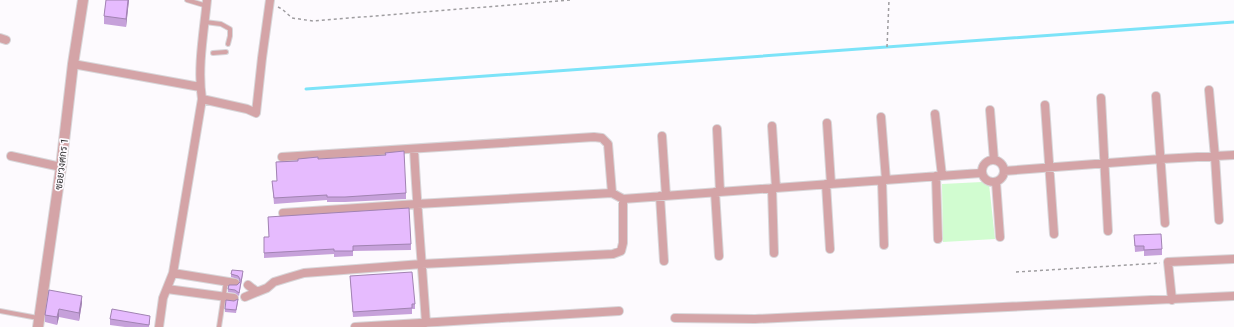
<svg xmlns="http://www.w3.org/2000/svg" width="1234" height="327" font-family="Roboto,Sarabun,sans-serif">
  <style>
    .green { fill: #d1fcd0 }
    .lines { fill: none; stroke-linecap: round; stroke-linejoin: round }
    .stream { stroke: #7ce3f8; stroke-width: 3 }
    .service-casing { stroke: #d8d6d9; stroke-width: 6 }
    .minor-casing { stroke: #d8d6d9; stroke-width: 10 }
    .tertiary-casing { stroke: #d8d6d9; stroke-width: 12 }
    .path { stroke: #9f9da0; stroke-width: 1.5; stroke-dasharray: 3 3; stroke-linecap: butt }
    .service { stroke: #d4a4a7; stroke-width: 4 }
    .minor { stroke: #d4a4a7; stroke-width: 8 }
    .tertiary { stroke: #d4a4a7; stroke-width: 10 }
    .wall { fill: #c6a1da }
    .shaded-wall { fill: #a183b2 }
    .building { fill: #e6bbfe; stroke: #a183b2 }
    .labels { text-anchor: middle; stroke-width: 3.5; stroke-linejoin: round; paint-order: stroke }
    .street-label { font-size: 10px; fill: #313032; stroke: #fdfafe }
  </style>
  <rect width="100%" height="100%" fill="#fdfafe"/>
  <path class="green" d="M982 182 989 184 995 239 943 242 942 184Z"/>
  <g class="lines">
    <path class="stream" d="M306 89 1234 22"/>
    <g class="service-casing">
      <path id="service" d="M187 0 207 6
        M205 22 221 24 230 29V36L228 44
        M213 53 226 52
        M0 311 38 318
        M219 327 226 281"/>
    </g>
    <g class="minor-casing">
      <path id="minor" d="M0 38 6 40
        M73 64 200 87
        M1209 90 1215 157 1219 220
        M1156 96 1165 223
        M1101 98 1108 231
        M202 99 247 109 256 113 262 58 270 0
        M1045 105 1054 234
        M990 110 994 160
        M935 114 942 176
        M881 117 886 180
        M827 123 831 184
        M772 126 776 188
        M717 129 720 192
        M662 136 666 196
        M414 149C417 207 422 265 426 323
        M11 156 61 167
        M282 157 594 137 602 138 608 144 612 193
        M982 171a11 11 0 1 1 22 0a11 11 0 1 1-22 0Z
        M1004 171 1161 159 1234 155
        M936 176 938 239
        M882 181 884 245
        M996 182 1000 237
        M826 184 830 249
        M772 188 774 253
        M715 192 719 256
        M660 196 664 261
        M283 213 417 204 612 193 623 199 981 173
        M173 273 235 283
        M167 289 234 298
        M257 292 267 288 274 282 287 278 304 273 422 264 613 254 621 251 623 243V199
        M245 297 257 292 248 285
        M1172 300 1168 262 1234 259
        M675 318 755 319 1234 296
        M159 327 163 298 173 273 202 99C197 68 204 31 207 0
        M355 327 619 311"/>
    </g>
    <g class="tertiary-casing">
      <path id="tertiary" d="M38 327 61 167 73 64 83 0"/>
    </g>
    <path class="path" d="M278 7 282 9 292 18 313 21 571 0
      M887 47 889 0
      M1016 272 1160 263"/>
    <use href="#service" class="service"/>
    <use href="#minor" class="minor"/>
    <use href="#tertiary" class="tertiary"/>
  </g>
  <path class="wall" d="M106 0H129L126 27 104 24V16Z
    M318 159 406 193V199L345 202H327V200L274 204 272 181H277L276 162Z
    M268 217 411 244V250L353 251V256L334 257V254L264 258V237H269Z
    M1134 235 1162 249V255L1144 256V251L1135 252Z
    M231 274H243L239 296 235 293 228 292V289L237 285 240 282 238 279 231 277Z
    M350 276 415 304V309H412V314L353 317Z
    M49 290 82 303 79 321 59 317 57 325 45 322V315Z
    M238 302 236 313 225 312V309Z
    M110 319 150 321 149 327H125L110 325Z"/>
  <path class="shaded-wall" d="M128 0H129L126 27V19Z
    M82 296V303L79 321V313Z
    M59 309V317L57 325V317Z"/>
  <path class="building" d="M106 0H128L126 19 104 16Z
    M404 151 406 193 345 197H327V195L274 198 272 181H277L276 162 298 161V159L318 157V159L386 155 385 153Z
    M409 208 411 244 353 246V251H334V249L264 253V237H269L268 217Z
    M1161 234 1162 249 1144 250V246H1135L1134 235Z
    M232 270 243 271 239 293 235 290 228 289 229 285H237L240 282V279L238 276 231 274Z
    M412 272 415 304H412V308L353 312 350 276Z
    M49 290 82 296 79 313 59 309 57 317 45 315Z
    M238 299 236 310 225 309 226 300 234 301Z
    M112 309 150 316 149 325 110 319Z"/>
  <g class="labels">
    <g class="street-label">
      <text transform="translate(61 164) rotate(-83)" y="4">ซอยวงศกร 1</text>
    </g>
  </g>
</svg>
